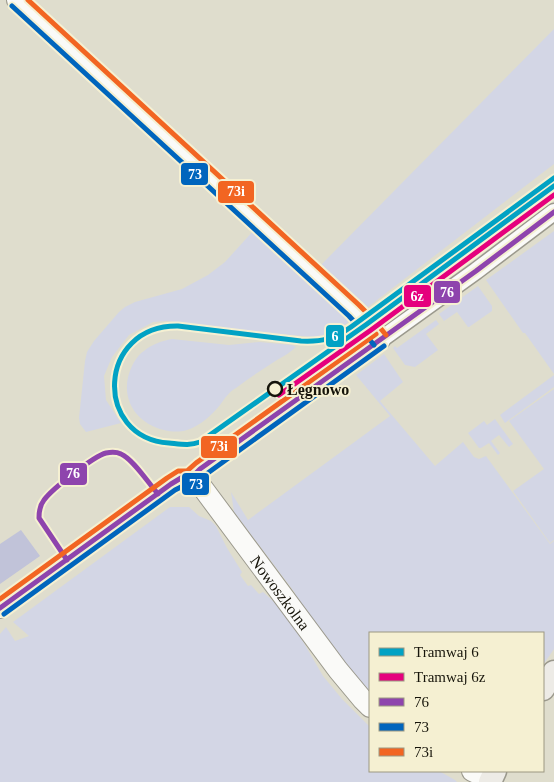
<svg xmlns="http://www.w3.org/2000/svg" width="554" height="782" font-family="'Times New Roman',serif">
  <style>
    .green { fill: #d3d6e5 }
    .forest { fill: #c1c3d9 }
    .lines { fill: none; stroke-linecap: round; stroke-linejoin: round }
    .minor-casing { stroke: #9b998d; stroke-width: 19 }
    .tertiary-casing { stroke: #9b998d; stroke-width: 22 }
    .secondary-casing { stroke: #9b998d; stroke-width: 25 }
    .minor { stroke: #fafaf8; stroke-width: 16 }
    .tertiary { stroke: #fafaf8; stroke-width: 20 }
    .secondary { stroke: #edebe6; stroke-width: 22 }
    .bus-1-casing { stroke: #f5f0d2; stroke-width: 9 }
    .bus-2-casing { stroke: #f5f0d2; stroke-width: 9 }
    .bus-3-casing { stroke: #f5f0d2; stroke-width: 9 }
    .bus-1 { stroke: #8e44ad; stroke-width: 5 }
    .bus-2 { stroke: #0065bd; stroke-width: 5 }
    .bus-3 { stroke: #f26522; stroke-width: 5 }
    .tram-1-casing { stroke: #f5f0d2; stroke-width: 9 }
    .tram-2-casing { stroke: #f5f0d2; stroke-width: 9 }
    .tram-1 { stroke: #01a2c4; stroke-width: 5 }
    .tram-2 { stroke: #e5007d; stroke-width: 5 }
    .stop-dot { fill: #f5f0d2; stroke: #16140a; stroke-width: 2.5 }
    .labels { text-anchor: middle; stroke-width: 4; stroke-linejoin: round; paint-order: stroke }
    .stop-label { font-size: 16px; font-weight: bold; fill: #16140a; stroke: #f5f0d2; text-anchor: start }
    .street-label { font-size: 16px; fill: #16140a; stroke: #f5f0d2 }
    .line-badge { stroke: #f5f0d2; stroke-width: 2 }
    .badge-label { font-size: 14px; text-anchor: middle; font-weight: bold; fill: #fff }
  </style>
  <rect width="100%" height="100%" fill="#dfddcd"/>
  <path class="green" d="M554 29V164L364 310 319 267Z
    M255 229 352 320 330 334 314 337 290 335 167 321 153 322 129 335 112 357 104 376 106 400 121 423 86 432 80 424 79 418 85 361 87 352 94 341 119 312 125 307 135 302 182 289 208 275 225 262Z
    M554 231V374L525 333H523L486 280Z
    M478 286 492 306V311L469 327H468L457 312 444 321 439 314Z
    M436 320 439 324 426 334 438 350 415 367 405 365 393 348 395 346 397 348Z
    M172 339 229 345 259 342 292 345 296 347C291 352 284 356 277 360 263 369 249 378 236 388 229 392 225 398 220 405 212 415 200 426 187 430 180 432 172 432 164 430 134 423 118 395 132 366 135 360 139 354 144 351 152 344 162 341 172 339Z
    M384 354 403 382 380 401 435 466 463 442 474 457 479 459 486 456 550 544 554 541V649L543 665V633H370V697L294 599 295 593 234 512 231 492 248 520 390 416 356 375Z
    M554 375V387L505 423 500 415Z
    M554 389V540L550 543 513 491 544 469 509 421Z
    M495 419 513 444 509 447 499 435 491 441 500 453 498 455 489 443 481 448H479L468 433 484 421 487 425Z
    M170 507H189L199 516 211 521 216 526 227 548 242 572 240 575 248 586 251 585 259 594 263 592 280 607 290 619 323 676 342 699 370 727V771H439L455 780 457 782H0V634L6 627 15 641 29 636 13 622Z"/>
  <path class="forest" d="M21 530 40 556 0 584V544Z"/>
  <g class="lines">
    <g class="minor-casing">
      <path id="minor" d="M380 340 476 271 554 212"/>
    </g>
    <g class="tertiary-casing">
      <g id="tertiary">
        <path id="s1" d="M190 479 202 487 338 670 363 700 370 707"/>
        <path d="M0 608 171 484 181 478 190 479 200 469 211 461 380 340 367 324 354 311 17 0"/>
        <path d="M472 771 491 780"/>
      </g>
    </g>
    <g class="secondary-casing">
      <path id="secondary" d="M543 689 554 672
        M490 782 495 771"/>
    </g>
    <use href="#minor" class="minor"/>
    <use href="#tertiary" class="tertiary"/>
    <use href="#secondary" class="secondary"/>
    <g class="bus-1-casing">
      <path id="bus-1" d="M67 560 39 518C39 511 40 505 44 500 52 489 94 456 106 453 111 452 117 452 121 454 133 459 149 484 158 494
        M0 608 171 484 181 478 190 479 200 469 476 271 554 212"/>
    </g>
    <g class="bus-2-casing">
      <path id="bus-2" d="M12 6 349 316 361 329 374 345
        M4 614 175 490 183 486H194L205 475 384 346"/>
    </g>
    <g class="bus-3-casing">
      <path id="bus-3" d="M28 0 359 305 373 319 386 335
        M0 599 167 478 178 471H187L196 463 376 334"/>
    </g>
    <use href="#bus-1" class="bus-1"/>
    <use href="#bus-2" class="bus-2"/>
    <use href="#bus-3" class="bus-3"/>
    <g class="tram-1-casing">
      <path id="tram-1" d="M554 178 351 327C334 339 322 342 301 341L178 326C97 325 93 438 169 443 180 444 190 446 200 442L367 324 554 186"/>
    </g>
    <g class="tram-2-casing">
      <path id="tram-2" d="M279 395 371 330 554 195"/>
    </g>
    <use href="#tram-1" class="tram-1"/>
    <use href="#tram-2" class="tram-2"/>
  </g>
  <circle class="stop-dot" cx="275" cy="389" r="7"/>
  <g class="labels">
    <g class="stop-label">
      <text x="287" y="395">Łęgnowo</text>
    </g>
    <g class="street-label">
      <text dy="6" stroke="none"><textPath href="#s1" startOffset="146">Nowoszkolna</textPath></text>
    </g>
  </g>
  <g class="line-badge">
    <rect x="180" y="162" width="29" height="24" rx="5" fill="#0065bd"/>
    <rect x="217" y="180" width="38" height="24" rx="5" fill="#f26522"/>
    <rect x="433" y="280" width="28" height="24" rx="5" fill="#8e44ad"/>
    <rect x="403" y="284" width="29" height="24" rx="5" fill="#e5007d"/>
    <rect x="325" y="324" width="20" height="24" rx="5" fill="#01a2c4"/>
    <rect x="200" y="435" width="38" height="24" rx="5" fill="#f26522"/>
    <rect x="59" y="462" width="29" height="24" rx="5" fill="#8e44ad"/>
    <rect x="181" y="472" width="29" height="24" rx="5" fill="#0065bd"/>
  </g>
  <g class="badge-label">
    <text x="195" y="179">73</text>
    <text x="236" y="196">73i</text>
    <text x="447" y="297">76</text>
    <text x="417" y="301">6z</text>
    <text x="335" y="341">6</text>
    <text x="219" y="451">73i</text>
    <text x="73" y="478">76</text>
    <text x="196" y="489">73</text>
  </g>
  <rect x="369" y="632" width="175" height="140" fill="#f5f0d2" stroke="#9c9882"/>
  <rect x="379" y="648" width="25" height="8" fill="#01a2c4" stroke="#9c9882"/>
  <text x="414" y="657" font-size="15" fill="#16140a">Tramwaj 6</text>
  <rect x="379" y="673" width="25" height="8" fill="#e5007d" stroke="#9c9882"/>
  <text x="414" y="682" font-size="15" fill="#16140a">Tramwaj 6z</text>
  <rect x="379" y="698" width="25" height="8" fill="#8e44ad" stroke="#9c9882"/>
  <text x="414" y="707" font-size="15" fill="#16140a">76</text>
  <rect x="379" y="723" width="25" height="8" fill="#0065bd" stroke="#9c9882"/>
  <text x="414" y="732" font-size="15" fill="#16140a">73</text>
  <rect x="379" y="748" width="25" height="8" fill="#f26522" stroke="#9c9882"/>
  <text x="414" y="757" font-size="15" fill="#16140a">73i</text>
</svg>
